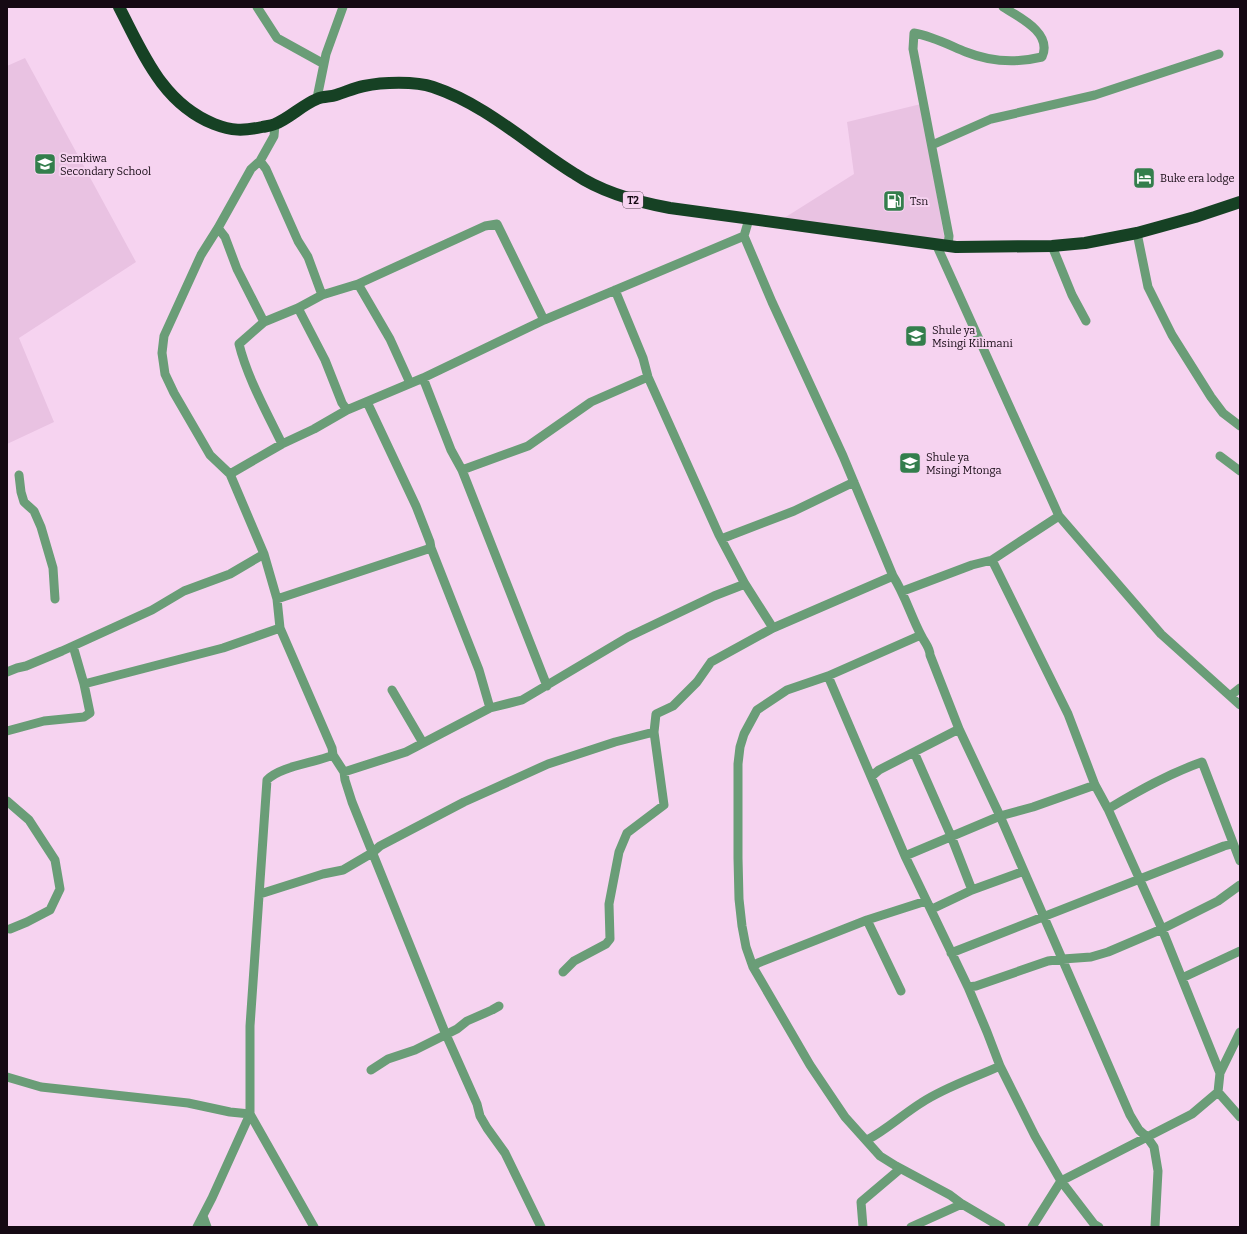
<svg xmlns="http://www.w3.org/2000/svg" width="1247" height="1234" font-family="Bitter,serif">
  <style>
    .built { fill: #e9c2e2 }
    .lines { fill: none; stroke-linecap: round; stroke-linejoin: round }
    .minor { stroke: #6a9d77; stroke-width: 9 }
    .highway { stroke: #164124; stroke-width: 12 }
    .labels { text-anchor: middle; stroke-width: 4; stroke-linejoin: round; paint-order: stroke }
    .shield { fill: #f6d3f0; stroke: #584655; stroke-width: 1 }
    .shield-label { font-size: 10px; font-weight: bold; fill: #150913 }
    .poi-label { font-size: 11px; fill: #150913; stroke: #f6d3f0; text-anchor: start }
  </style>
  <rect width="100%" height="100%" fill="#f6d3f0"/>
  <path class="built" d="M25 58 136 262 19 338 54 422 7 444V66Z
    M921 104 945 242 781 220 854 174 847 122Z"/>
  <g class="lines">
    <path class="minor" d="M257 7 277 38 324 64
      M317 98 326 54 343 7
      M275 124 274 136 260 161 251 169 218 228 201 255 164 336 162 353 165 374 174 393 210 455 230 474 264 554 277 599 280 628 332 748 333 755 344 772 345 780 352 802 444 1030 477 1104 480 1116 487 1128 505 1153 541 1227
      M932 145 991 119 1095 95 1219 54
      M260 161 266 169 298 241 308 257 322 295
      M749 219 744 236 772 302 843 456 893 576C905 595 911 616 921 635 924 642 930 647 930 655L959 729 1000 816 1130 1115 1139 1130 1147 1137 1154 1147 1158 1171 1155 1227
      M218 228 225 237 237 269 264 322
      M1137 233 1148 287 1172 335 1211 397 1223 413 1240 426
      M936 244 1059 516 1161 634 1240 705
      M948 246 949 236 913 49 914 33C932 36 949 45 966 52 991 62 1017 63 1042 57 1053 33 1019 17 1003 7
      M1052 246 1072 295 1086 321
      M358 284 390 339 410 383
      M615 290 643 358 648 377 719 535 745 584 773 628
      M298 308 325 360 342 403 347 410
      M423 378 451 450 462 470 547 686
      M367 402 416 506 430 542 431 548 479 670 490 708
      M282 444C267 413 247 377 239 344L264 322 298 308 322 295 358 284 485 226 497 224 544 320
      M1220 456 1240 471
      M462 470 528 446 591 402 648 377
      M230 474 282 444 314 429 347 410 423 378 544 320 744 236
      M19 475 21 492 24 502 34 511 41 527 53 568 55 599
      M721 539 794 511 854 482
      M992 560 1068 714 1095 785 1108 809 1162 929 1220 1073
      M903 591 972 565 992 560 1059 516
      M277 599 431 548
      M921 635 828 676 787 690 757 710 744 734 740 747 738 764V858L739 899 742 926 746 947 753 967 810 1065 845 1117 880 1156 896 1166 950 1195 962 1204 1001 1227
      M73 646 84 684
      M7 672 17 668 26 666 62 651 152 610 184 591 230 574 264 554
      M828 676 905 856 968 987 987 1032 1000 1066 1035 1136 1061 1181 1094 1224 1099 1227
      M392 690 423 743
      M1230 696 1240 688
      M7 731 44 721 84 717 90 713 84 684 223 648 280 628
      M914 752 951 836 972 890
      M344 772 406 752 490 708 522 700 628 637 714 596 745 584
      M872 776 879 770 959 729
      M7 801 29 820 55 860 60 889 50 910 27 922 10 929
      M1108 809C1138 791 1168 774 1202 762L1240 861
      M905 856 1000 816 1033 807 1095 785
      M260 894 323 874 343 870 372 853 380 846 464 802 548 764 615 742 654 732
      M932 909 972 890 1024 871
      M867 920 901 991
      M951 953 1224 846 1232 844
      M753 967 758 963 867 920 926 901
      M563 972 574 961 606 944 610 939 609 904 619 852 627 833 664 805 654 732 656 714 673 706 697 682 711 662 773 628 893 576
      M1182 978 1240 951
      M968 987 976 986 1048 961 1063 959 1091 957 1108 952 1162 929 1218 901 1240 885
      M371 1070 388 1059 415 1050 457 1029 467 1021 492 1010 499 1006
      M7 1077 41 1087 188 1103 230 1112 250 1114 314 1227
      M1218 1092 1240 1117
      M867 1140C886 1130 902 1115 921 1103 945 1087 974 1078 1000 1066
      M203 1216 207 1227
      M197 1227 212 1198 250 1114V1026L267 780C280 766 315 763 333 755
      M863 1227 861 1202 900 1169
      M911 1227 962 1204
      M1032 1227 1061 1181 1192 1114 1218 1092 1220 1073 1240 1032"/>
    <path class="highway" d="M119 7C143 53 162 103 214 124 232 131 243 131 262 127 266 126 271 126 275 124 290 118 302 105 317 99 323 96 330 97 336 95 346 92 354 88 364 86 382 82 416 81 433 87 487 105 528 145 575 174 603 193 637 202 670 208L956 247 1052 246 1085 243 1137 233 1195 217 1240 202"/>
  </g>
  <defs>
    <g id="school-square" transform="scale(1.15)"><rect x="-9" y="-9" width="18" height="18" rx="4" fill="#337e4c" stroke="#f6d3f0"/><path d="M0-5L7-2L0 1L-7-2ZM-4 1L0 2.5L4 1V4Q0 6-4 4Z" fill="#fff"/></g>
    <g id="hotel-square" transform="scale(1.15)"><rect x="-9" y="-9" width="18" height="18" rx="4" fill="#337e4c" stroke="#f6d3f0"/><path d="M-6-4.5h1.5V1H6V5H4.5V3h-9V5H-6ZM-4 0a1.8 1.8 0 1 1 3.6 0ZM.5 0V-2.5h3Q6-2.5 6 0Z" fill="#fff"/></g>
    <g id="fuel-square" transform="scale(1.15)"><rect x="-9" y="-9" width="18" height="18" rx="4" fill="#337e4c" stroke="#f6d3f0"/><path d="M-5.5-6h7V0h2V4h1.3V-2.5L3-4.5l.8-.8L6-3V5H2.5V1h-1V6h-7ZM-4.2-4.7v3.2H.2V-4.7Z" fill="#fff"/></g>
  </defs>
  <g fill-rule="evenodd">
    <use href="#school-square" x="45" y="164"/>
    <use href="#hotel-square" x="1144" y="178"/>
    <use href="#fuel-square" x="894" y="201"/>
    <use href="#school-square" x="916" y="336"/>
    <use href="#school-square" x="910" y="463"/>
  </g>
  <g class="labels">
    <rect class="shield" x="623" y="192" width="20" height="16" rx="3"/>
    <g class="shield-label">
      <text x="633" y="204">T2</text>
    </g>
    <g class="poi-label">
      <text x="60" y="162">Semkiwa<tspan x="60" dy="13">Secondary School</tspan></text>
      <text x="1160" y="182">Buke era lodge</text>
      <text x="910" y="205">Tsn</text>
      <text x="932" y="334">Shule ya<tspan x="932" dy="13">Msingi Kilimani</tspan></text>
      <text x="926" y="461">Shule ya<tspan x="926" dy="13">Msingi Mtonga</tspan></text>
    </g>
  </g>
  <rect width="1247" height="1234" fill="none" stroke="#150913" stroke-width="16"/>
</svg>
